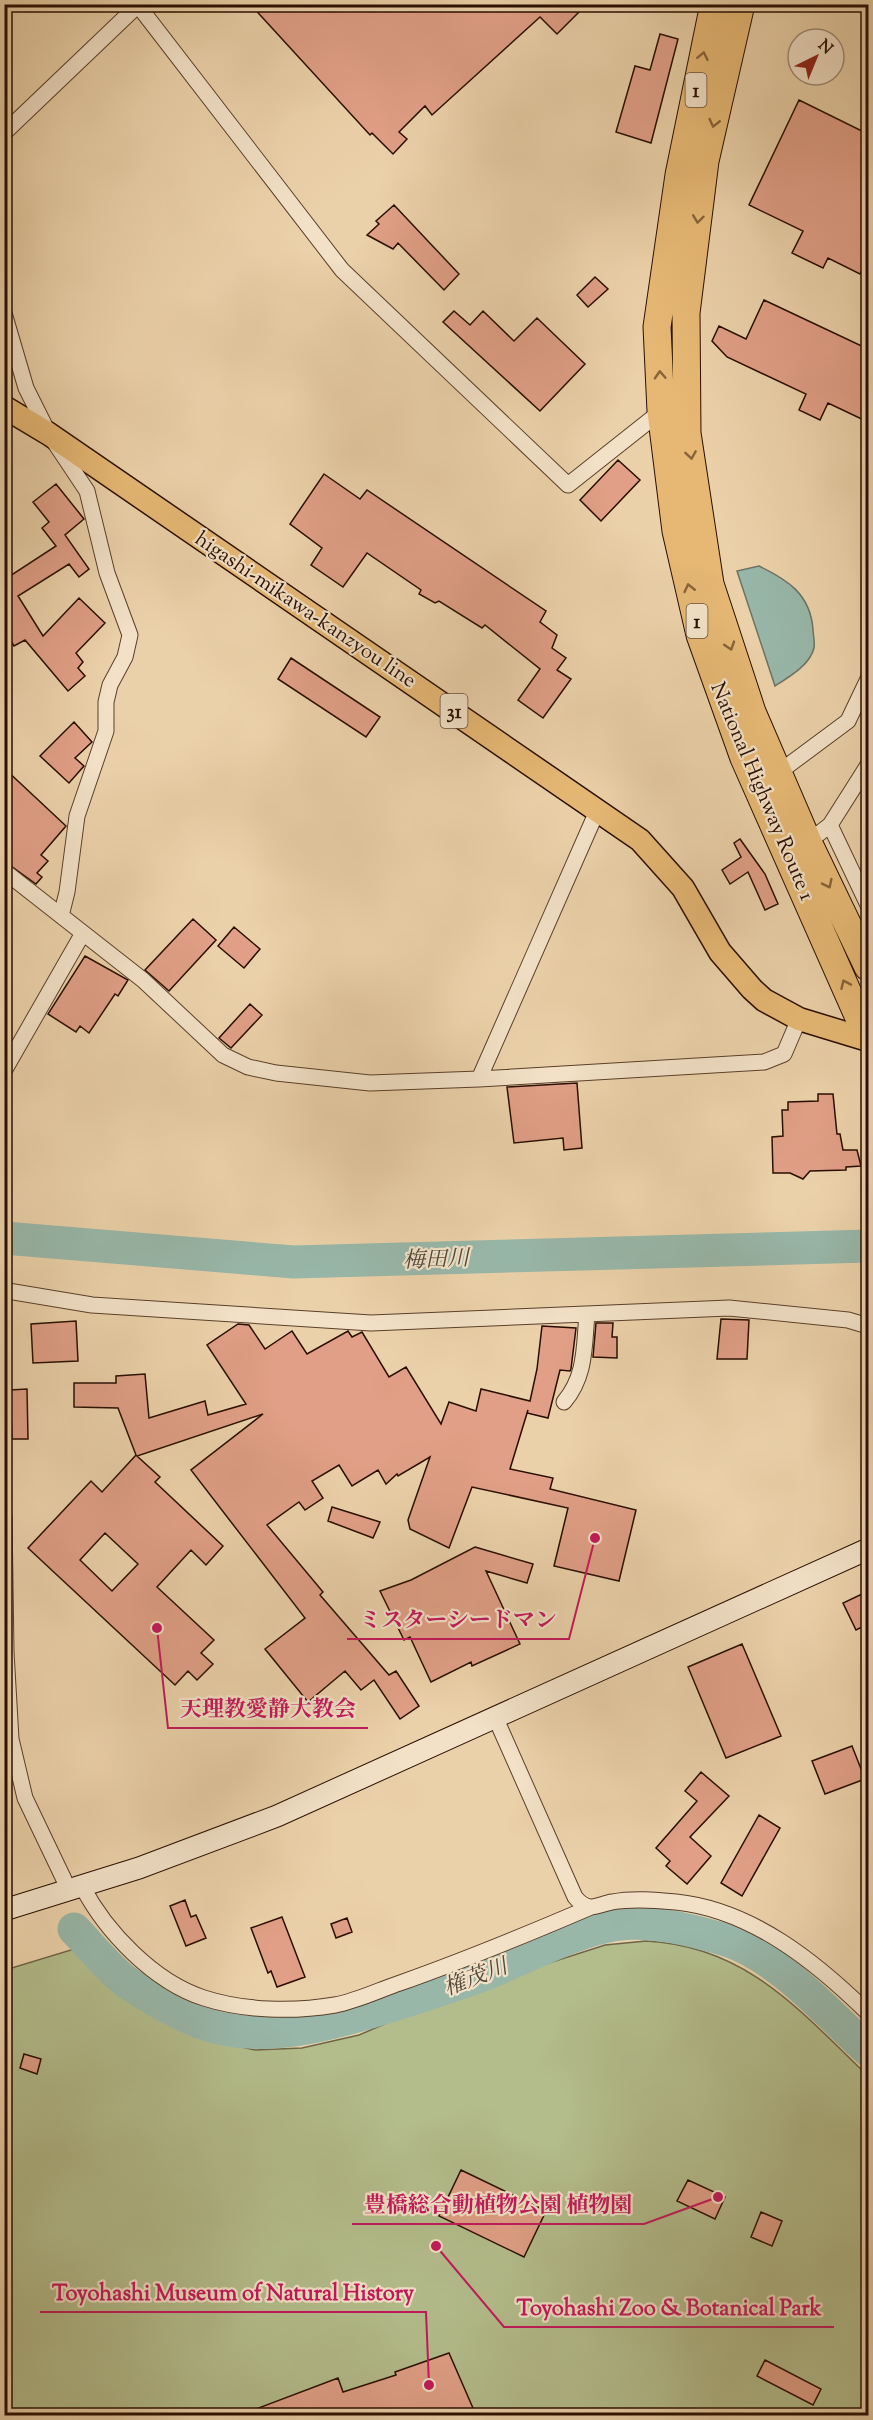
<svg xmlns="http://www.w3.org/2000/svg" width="873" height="2420" font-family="'Sorts Mill Goudy','Noto Serif JP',serif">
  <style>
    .green { fill: #b3bc8b; stroke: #6e6546; stroke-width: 1.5 }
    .water { fill: #98b7a9; stroke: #6c7365; stroke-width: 1.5 }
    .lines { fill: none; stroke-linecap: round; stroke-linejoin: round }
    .river { stroke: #98b7a9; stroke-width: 33 }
    .building { fill: #e09f86; stroke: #290e00; stroke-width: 1.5; fill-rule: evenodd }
    .street-casing { stroke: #5a3f2a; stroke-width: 17 }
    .secondary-casing { stroke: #290e00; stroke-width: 23 }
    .primary-casing { stroke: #290e00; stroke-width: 25 }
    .highway-casing { stroke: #290e00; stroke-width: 29 }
    .street { stroke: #f2e1c7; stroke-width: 15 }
    .secondary { stroke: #f2e1c7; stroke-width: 21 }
    .primary { stroke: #e6b874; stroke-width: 22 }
    .highway { stroke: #e6b874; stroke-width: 27 }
    .oneway { stroke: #88633a }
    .labels { text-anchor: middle; stroke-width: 4.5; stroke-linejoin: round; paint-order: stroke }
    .shield { fill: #f2e1c7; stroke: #654d3c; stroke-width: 1.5 }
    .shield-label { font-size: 20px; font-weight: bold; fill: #290e00 }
    .street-label { font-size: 21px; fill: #290e00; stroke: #f2e1c7 }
    .water-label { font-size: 22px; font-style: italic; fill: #50493b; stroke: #f2e1c7 }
    .leader { fill: none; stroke: #c2185b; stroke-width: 2 }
    .callout-dot { fill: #c2185b; stroke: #f2e1c7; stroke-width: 2 }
    .callout-label { font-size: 22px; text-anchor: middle; font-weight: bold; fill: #c2185b; stroke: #f2e1c7; stroke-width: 4.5; stroke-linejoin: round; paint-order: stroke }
  </style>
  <rect width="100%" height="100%" fill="#ebd1a9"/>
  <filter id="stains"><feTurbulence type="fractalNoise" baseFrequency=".00333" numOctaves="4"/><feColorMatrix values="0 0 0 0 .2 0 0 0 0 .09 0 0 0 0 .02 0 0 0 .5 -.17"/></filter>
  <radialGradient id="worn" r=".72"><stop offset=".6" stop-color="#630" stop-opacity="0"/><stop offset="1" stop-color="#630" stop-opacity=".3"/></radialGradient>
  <path class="green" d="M646 1941C747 1946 800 2011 868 2076V2415L5 2416V1970L74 1949 121 1994 153 2014 219 2042 255 2050 302 2048 359 2035 459 1992 605 1945Z"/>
  <path class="water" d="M759 566C788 580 810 594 813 629 813 634 815 642 814 648 810 665 789 677 775 686L737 571Z"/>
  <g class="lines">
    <path class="river" d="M4 1238 294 1262 868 1246
      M74 1929C91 1946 108 1969 128 1983 153 1999 180 2016 208 2025 273 2045 341 2021 403 2002 431 1993 460 1984 488 1973 524 1958 582 1928 620 1924 654 1920 694 1931 726 1940 778 1956 829 2015 868 2050"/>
  </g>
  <path class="building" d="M250 4H587L557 34 540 17 432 115 425 106 399 132 407 139 393 154 372 133 370 135Z
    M660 34 678 39 651 143 616 132 635 66 650 70Z
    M799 100 868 134V256L860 274 828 258 823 268 792 253 803 231 749 205Z
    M394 205 459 274 444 290 398 243 393 249 367 235 379 224 376 221Z
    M595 277 608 289 588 307 577 295Z
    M764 300 868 349V422L828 403 820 420 799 410 806 394 727 357 712 341 719 326 746 339Z
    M454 311 470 325 483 311 514 341 537 318 585 364 540 411 443 322Z
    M618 460 640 480 601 521 580 500Z
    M324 474 360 499 367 490 546 611 540 622 557 635 552 648 566 658 557 670 571 679 543 718 518 700 540 669 485 625 482 628 439 601 435 603 419 594 421 590 367 553 343 587 311 565 322 548 290 524Z
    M56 484 84 519 65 535 89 569 79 577 69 564 18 596 43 636 79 598 105 623 76 653 83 662 78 668 85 676 68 691 25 640 14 646 4 630V574L7 578 56 546 42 528 49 522 33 502Z
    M291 658 380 717 366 737 278 679Z
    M74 722 92 742 75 758 84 766 69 783 40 756Z
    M4 768 66 826 41 855 48 861 37 873 42 877 36 884 4 861V824L11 817 4 811Z
    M740 839 765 874 778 904 765 910 748 872 730 884 722 870 741 857 734 843Z
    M193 919 216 940 169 991 145 970Z
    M234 927 260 949 244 968 218 946Z
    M85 956 128 980 118 996 115 994 89 1033 80 1026 76 1032 48 1014Z
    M250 1004 262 1015 231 1048 219 1038Z
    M577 1083 582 1148 564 1150 563 1138 514 1143 507 1087Z
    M818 1094H833L837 1134H840L843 1150H857L861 1166 846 1167V1170L810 1171 803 1179 790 1173H773L772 1137 783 1136 782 1110H788V1102L818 1101Z
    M721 1319 749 1320 747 1359H717Z
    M76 1321 78 1361 33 1363 31 1324Z
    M596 1323H613L612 1337H617V1358L593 1357Z
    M238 1324 249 1325 265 1349 292 1331 307 1354 348 1331 352 1337 362 1332 389 1377 406 1367 441 1424 449 1402 476 1411 481 1389 530 1401 537 1369 542 1326 576 1328 571 1369 570 1371 560 1370 548 1418 527 1413 528 1410 510 1469 553 1478 550 1489 636 1510 619 1581 554 1566 568 1508 472 1487 449 1548 410 1529 408 1520 430 1457 398 1476 397 1474 386 1484 378 1470 352 1486 339 1465 312 1481 323 1498 305 1510 299 1502 267 1525 323 1592 320 1595 389 1675 396 1671 419 1706 400 1719 374 1680 361 1690 345 1671 308 1702 265 1649 305 1618 191 1470 263 1414 137 1456 160 1477 155 1482 223 1546 206 1565 191 1550 157 1587 214 1640 201 1653 213 1664 197 1680 188 1671 175 1685 28 1548 91 1481 102 1492 136 1455 118 1408 74 1407V1383H116V1376L145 1374 149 1418 205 1401 208 1415 246 1404 207 1345ZM105 1533 138 1564 112 1591 80 1560Z
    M27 1389 28 1439H12L10 1390Z
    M332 1507 380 1522 373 1538 328 1521Z
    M475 1547 533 1564 527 1583 486 1571 520 1644 472 1666 471 1662 431 1682 410 1637 404 1640 380 1591 411 1580Z
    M862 1594 868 1608V1624L856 1630 843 1603Z
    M742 1644 781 1736 726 1758 688 1667Z
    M852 1746 865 1779 825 1794 812 1761Z
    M701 1772 729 1796 690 1837 711 1856 687 1884 666 1866 670 1861 656 1848 697 1801 685 1791Z
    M759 1815 780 1828 742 1896 721 1883Z
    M185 1900 191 1917 196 1915 206 1938 186 1946 170 1906Z
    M282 1917 305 1977 277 1987 271 1971 268 1973 251 1928Z
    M347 1918 352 1932 336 1938 331 1924Z
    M24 2054 41 2059 37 2074 20 2068Z
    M461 2170 546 2211 524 2257 439 2216Z
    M688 2180 725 2197 715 2219 677 2201Z
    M761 2212 782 2221 772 2246 751 2237Z
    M449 2353 476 2415H240L338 2378 343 2392 396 2375 395 2372Z
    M765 2360 821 2389 813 2405 757 2376Z"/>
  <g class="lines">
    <g class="street-casing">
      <path id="street" d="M137 4 342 270 568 485 664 409
        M4 133 138 5
        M4 313 26 388 49 434 87 491 107 573 130 635 125 657 110 685 106 702V731L77 816 67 892 61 916
        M778 773 848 721 868 679
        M830 825 868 905
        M808 842 830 825 868 765
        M4 871 143 980 223 1055 248 1067 276 1073 370 1083 479 1079 764 1062 784 1054 799 1019
        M4 1071 83 933
        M479 1079 598 809
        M4 1294 8 1291 92 1305 371 1323 729 1308 848 1320 868 1326
        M564 1402C586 1376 584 1347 587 1314
        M4 1517 6 1652 11 1739 25 1798 69 1890
        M496 1719 575 1897C579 1902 583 1906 590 1907 597 1907 605 1903 612 1902 633 1898 656 1900 676 1902 752 1910 816 1962 868 2013
        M82 1886C106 1932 154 1982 204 1998 244 2011 294 2012 335 2005 357 2001 379 1990 400 1983 465 1960 528 1934 591 1907"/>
    </g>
    <g class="secondary-casing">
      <path id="secondary" d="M4 1910 139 1868 277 1816 868 1549"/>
    </g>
    <g class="primary-casing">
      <path id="primary" d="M4 407 49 434 640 840 683 888 720 952 752 989 764 1000 799 1019 868 1040"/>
    </g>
    <g class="highway-casing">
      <path id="highway" d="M714 4 679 175 657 327 661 411 676 531 700 635 744 758 868 1038
        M741 4 705 161 686 313 687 433 710 584 752 712 808 842 868 967"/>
    </g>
    <use href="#street" class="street"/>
    <use href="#secondary" class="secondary"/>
    <use href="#primary" class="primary"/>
    <use href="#highway" class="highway"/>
  </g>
  <defs><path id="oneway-chevron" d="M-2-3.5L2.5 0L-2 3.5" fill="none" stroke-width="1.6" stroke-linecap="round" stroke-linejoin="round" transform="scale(1.5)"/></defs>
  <g class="oneway">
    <use href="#oneway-chevron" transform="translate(703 56) rotate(-78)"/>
    <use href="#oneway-chevron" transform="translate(714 123) rotate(103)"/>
    <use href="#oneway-chevron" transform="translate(698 219) rotate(97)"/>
    <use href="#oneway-chevron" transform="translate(660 375) rotate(-93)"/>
    <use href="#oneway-chevron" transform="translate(691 455) rotate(81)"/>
    <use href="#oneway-chevron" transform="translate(689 588) rotate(-103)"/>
    <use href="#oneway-chevron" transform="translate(730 646) rotate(72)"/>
    <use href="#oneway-chevron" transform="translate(828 884) rotate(64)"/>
    <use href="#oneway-chevron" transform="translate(845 984) rotate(-114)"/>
  </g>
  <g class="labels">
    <g class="shield">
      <rect x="685.5" y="73" width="21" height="34" rx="4.5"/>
      <rect x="686.5" y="604" width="21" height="34" rx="4.5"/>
      <rect x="440.5" y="694" width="27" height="34" rx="4.5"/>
    </g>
    <g class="shield-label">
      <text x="696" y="97">1</text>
      <text x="697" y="628">1</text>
      <text x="454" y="718">31</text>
    </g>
    <g class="street-label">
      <text transform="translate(306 609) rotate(34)" y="7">higashi-mikawa-kanzyou line</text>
      <text transform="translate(763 791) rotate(67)" y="7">National Highway Route 1</text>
    </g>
    <g class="water-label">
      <text transform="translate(436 1258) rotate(-2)" y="8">梅田川</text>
      <text transform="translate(475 1976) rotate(-21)" y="8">権茂川</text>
    </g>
  </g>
  <path class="leader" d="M595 1538L569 1639H347M157 1628L168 1728H368M718 2197L644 2224H352M429 2385L426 2312H40M436 2246L504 2327H834"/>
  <g class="callout-dot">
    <circle cx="595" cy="1538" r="6"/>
    <circle cx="157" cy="1628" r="6"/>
    <circle cx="718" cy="2197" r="6"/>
    <circle cx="429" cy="2385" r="6"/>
    <circle cx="436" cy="2246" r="6"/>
  </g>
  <g class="callout-label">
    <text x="458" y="1627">ミスターシードマン</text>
    <text x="268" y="1716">天理教愛静大教会</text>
    <text x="498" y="2212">豊橋総合動植物公園 植物園</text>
    <text x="233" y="2300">Toyohashi Museum of Natural History</text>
    <text x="669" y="2315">Toyohashi Zoo &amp; Botanical Park</text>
  </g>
  <rect width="873" height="2420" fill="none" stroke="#ebd1a9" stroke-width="24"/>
  <rect x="6" y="6" width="861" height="2408" fill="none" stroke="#290e00" stroke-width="3"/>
  <rect x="12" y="12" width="849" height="2396" fill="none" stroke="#290e00" stroke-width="1.5"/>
  <g transform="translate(816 57) rotate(43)"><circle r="28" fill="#f2e1c7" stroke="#a28d77" stroke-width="1.5"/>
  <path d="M0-4.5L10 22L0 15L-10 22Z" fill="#8f2418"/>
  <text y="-9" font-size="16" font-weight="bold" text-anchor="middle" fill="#290e00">N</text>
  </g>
  <rect width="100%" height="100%" filter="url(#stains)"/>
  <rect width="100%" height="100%" fill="url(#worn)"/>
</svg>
